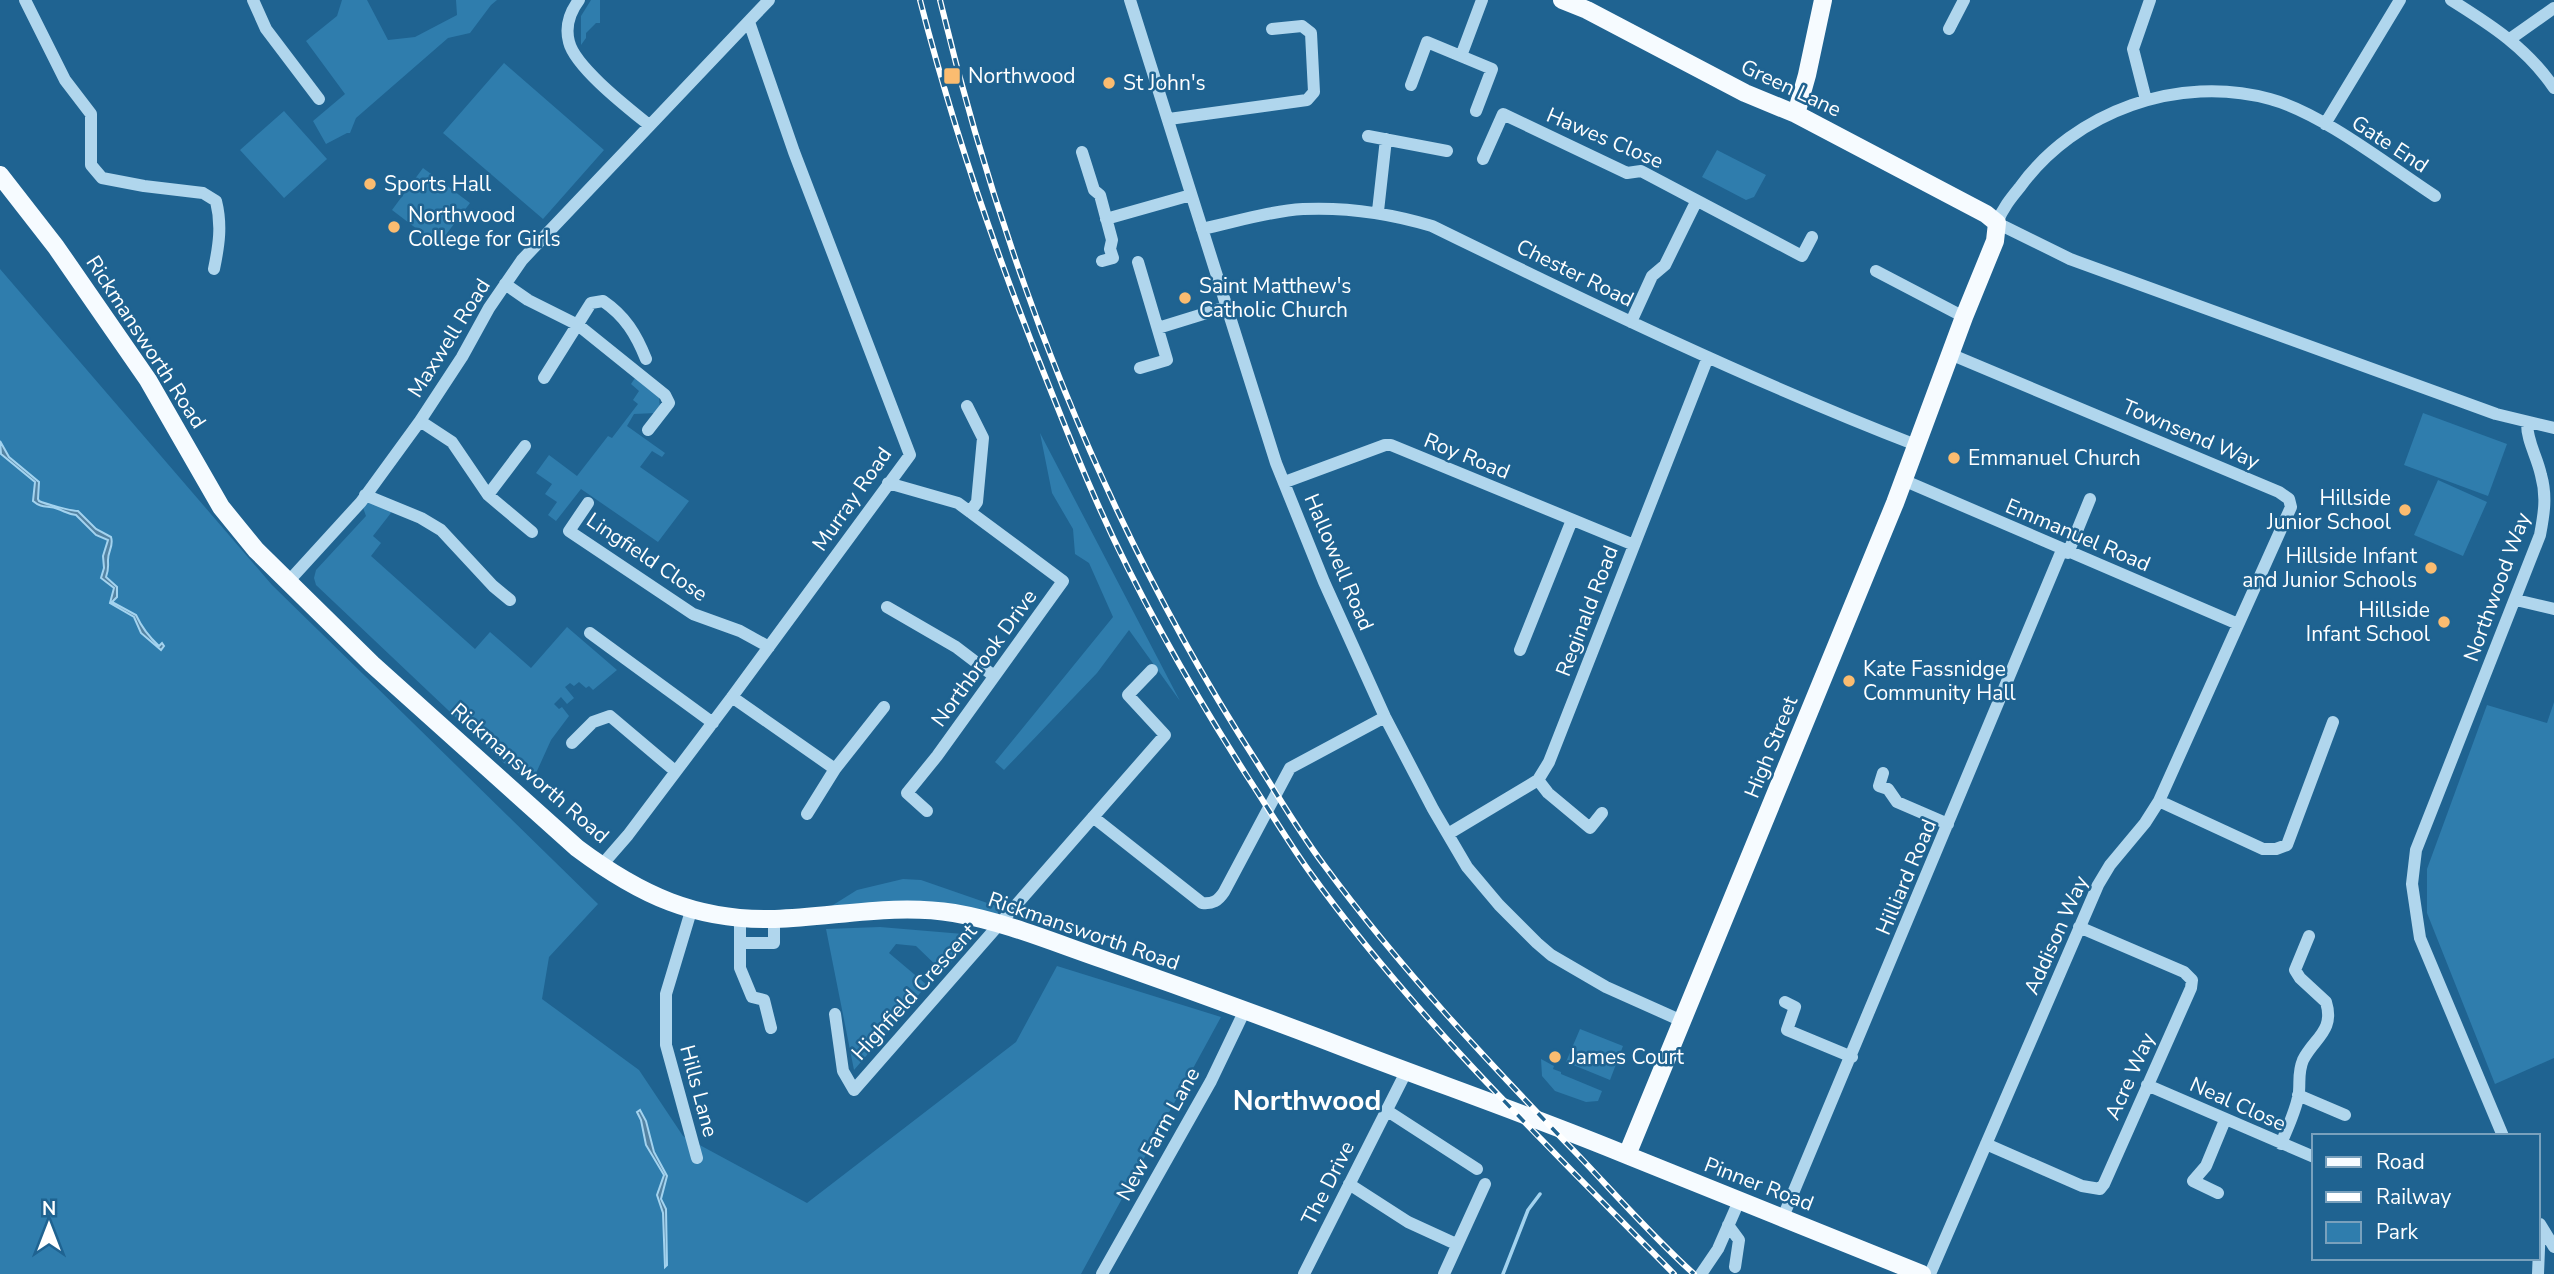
<svg xmlns="http://www.w3.org/2000/svg" width="2554" height="1274" font-family="'Nunito Sans',sans-serif">
  <style>
    .green { fill: #2f7dad }
    .water { fill: #5583a2; stroke: #a3d3ef; stroke-width: 2 }
    .lines { fill: none; stroke-linecap: round; stroke-linejoin: round }
    .stream { stroke: #a3d3ef; stroke-width: 3.5 }
    .minor { stroke: #b0d6ed; stroke-width: 12 }
    .major { stroke: #f6fbff; stroke-width: 18 }
    .rail-casing { stroke: #fff; stroke-width: 6 }
    .rail { stroke: #1f6391; stroke-width: 3.5; stroke-dasharray: 10; stroke-linecap: butt }
    .poi-dot { fill: #fbbc70; stroke: #1f6391; stroke-width: 2.5 }
    .labels { text-anchor: middle; stroke-width: 5; stroke-linejoin: round; paint-order: stroke }
    .poi-label { font-size: 21px; fill: #fff; stroke: #1f6391; text-anchor: start }
    .street-label { font-size: 21px; fill: #fff; stroke: #1f6391 }
    .district-label { font-size: 28px; font-weight: bold; fill: #fff; stroke: #1f6391 }
  </style>
  <rect width="100%" height="100%" fill="#1f6391"/>
  <path class="green" d="M342 0H367L388 40 415 37 457 15 456 0H497L491 5 470 33 448 38 356 118 350 133H347L326 144 313 121 345 94 306 41 337 16Z
    M591 0H600V23H596L586 33V38L581 45V16Z
    M504 63 604 150 543 219 443 133Z
    M284 111 327 159 284 198 240 150Z
    M1717 150 1766 175 1754 197 1746 200 1702 177Z
    M423 168 470 203 438 245 392 210Z
    M0 269 272 585 598 904 549 957 542 999 639 1070 683 1136 807 1203 1016 1042 1057 966 1221 1017 1081 1274H0Z
    M635 378 659 397 660 408 656 413 634 414 627 426 665 453 662 457 652 451 640 467 689 501 658 542 581 489 556 521 548 515 557 502 545 494 552 484 536 473 549 455 577 476 608 436 612 438 638 404 633 400 639 391 631 384Z
    M2423 413 2507 444 2488 496 2404 465Z
    M1040 433 1180 701 1129 630 1097 673 1004 770 995 762 1113 617 1089 563 1075 554 1073 529 1052 493Z
    M2438 480 2487 502 2463 556 2414 535Z
    M365 495 394 509 373 536 381 543 371 556 475 649 490 632 531 668 567 627 617 670 593 690 589 686 586 688 579 682 574 686 570 683 565 687 574 698 567 704 561 697 554 704 559 709 562 707 569 716 551 740 532 782 504 763 316 585 314 578 316 570 366 516 361 502Z
    M2554 702V1058L2495 1084 2427 913V869L2487 705 2547 723Z
    M903 879 921 880 996 906 1001 923 953 913 817 915 857 890Z
    M880 927 975 935 943 972 916 946 896 944 889 953 927 985 854 1070 826 929Z
    M1580 1029 1623 1046 1610 1080 1566 1062Z
    M1541 1059 1554 1066 1553 1069 1561 1072V1074L1602 1091 1598 1101 1586 1102 1555 1091 1542 1076Z"/>
  <path class="water" d="M0 441 9 457 39 482 38 499 39 501C45 504 72 511 78 511L96 529 111 537C114 546 108 550 108 560 108 567 109 569 106 577L117 587V597L112 602 136 615C142 628 148 636 159 646L162 643 164 646 161 650 141 633 134 617 110 603 114 588 101 578 104 568 103 556 108 540 96 535 76 515C68 514 66 512 58 509 48 505 42 509 33 501L35 482 1 454Z
    M640 1110 646 1121 654 1152 667 1176 661 1199 666 1209 667 1265 665 1267 663 1213 657 1195 664 1175 646 1145 641 1120 637 1112Z"/>
  <g class="lines">
    <path class="stream" d="M1503 1274 1528 1210 1540 1194"/>
    <path class="minor" d="M25 0 65 80 91 114V165L102 178 144 186 203 193 216 201C222 225 219 245 214 269
      M253 0 266 29 319 99
      M579 0C570 12 565 27 569 42 575 67 628 108 649 125
      M1130 0 1276 463 1324 582 1385 717 1433 809 1467 867 1499 905 1537 943 1551 955 1606 987 1682 1021
      M2451 0C2491 25 2527 48 2554 88
      M1949 29 1964 0
      M2510 39 2554 8
      M1461 56 1482 0
      M1411 85 1427 42 1492 69 1476 111
      M2146 100 2133 49 2150 0
      M1169 119 1307 100 1314 92 1311 33 1302 26 1272 29
      M2325 124 2400 0
      M1368 136 1447 151
      M1082 152 1094 190 1100 195 1112 240 1110 249 1113 258 1102 261
      M1483 159 1503 114 1627 173 1641 171 1802 256 1812 237
      M2435 196C2389 166 2322 113 2270 99 2179 74 2075 111 2020 187 2011 198 2002 209 1997 223L2070 259 2496 414 2554 428
      M1378 211 1386 139
      M1106 219 1191 195
      M1202 229C1235 222 1270 211 1303 209 1348 207 1389 213 1432 226 1591 304 1751 381 1916 445
      M1138 262 1167 360 1140 368
      M1876 271 1964 317
      M505 284 528 300 578 325 665 395 669 403 648 430
      M1631 322 1652 276 1665 265 1696 202
      M1158 328 1226 307
      M544 378 591 303 603 301C625 316 636 334 646 359
      M967 406 983 438 977 502 970 512
      M420 421 452 442 488 495 532 532
      M1903 480 2238 624
      M1285 482 1385 445H1391L1634 545
      M888 483 958 503 1063 581 937 756 907 793 927 811
      M365 495 421 518 441 530 493 586 510 600
      M488 495 525 446
      M588 503 569 531 693 614 740 631 769 647
      M2068 553 2090 499
      M287 583 361 502 420 421 462 357 489 308 522 260 769 0
      M2516 600 2554 609
      M887 607 956 647 994 676
      M590 633 713 723
      M1520 650 1572 520
      M732 697 835 769
      M572 743 593 722 610 716 675 771
      M1883 773 1879 786 1888 789 1897 802 1948 824
      M1538 780 1548 793 1590 828 1602 813
      M2159 801 2263 849H2276L2287 845 2333 722
      M807 814 835 769 884 707
      M1093 817 1202 903C1213 904 1218 901 1224 892L1290 768 1385 717
      M1448 834 1538 780 1549 762 1708 357
      M601 866 628 835 732 697 910 455 794 152 749 22
      M691 911 666 994V1045L697 1158
      M740 917V943H774V919
      M740 943V968L752 997 764 1000 771 1028
      M1785 1002 1795 1007 1787 1030 1852 1057
      M835 1014 843 1071 854 1090 1165 735 1128 695 1152 670
      M2147 1085 2314 1157
      M2298 1095 2345 1115
      M1386 1110 1477 1169
      M2503 1136 2420 938 2412 884 2416 850 2540 535C2544 514 2547 496 2541 475 2537 456 2527 442 2527 423
      M1986 1144 2082 1186 2100 1189 2104 1184 2191 988 2192 980 2184 972 2079 927
      M2281 1144C2287 1128 2297 1109 2299 1092 2300 1079 2298 1072 2303 1060 2314 1038 2335 1031 2326 1002L2300 978 2295 970 2309 936
      M1349 1184 1408 1222 1456 1244
      M2218 1193 2193 1181 2206 1166 2225 1120
      M1783 1217 2062 550
      M2540 1224 2554 1247
      M1728 1225 1739 1240 1735 1267
      M1102 1274 1211 1081 1245 1010
      M1304 1274 1406 1072
      M1444 1274 1485 1184
      M1701 1274 1718 1249 1739 1201
      M1930 1274 2098 885 2110 865 2145 823 2159 801 2291 507 2289 499 2279 492 1950 354
      M2538 1274 2540 1224"/>
    <path class="major" d="M1562 0 1587 10 1745 93 1796 114 1986 214 1997 223 1995 241 1964 317 1895 503 1627 1155
      M1796 114 1807 75 1823 0
      M0 175 56 247 148 380 221 507 256 550 372 664 577 848C640 895 696 921 775 919 835 917 894 903 954 913 1006 922 1055 943 1105 960 1179 986 1253 1013 1327 1041 1427 1080 1530 1115 1629 1156 1727 1196 1824 1234 1922 1274"/>
    <g class="rail-casing">
      <path id="rail" d="M920 0C954 132 998 260 1049 386 1063 421 1077 457 1092 491 1135 591 1189 685 1247 776 1268 808 1287 840 1309 871 1415 1018 1547 1145 1674 1274
        M940 0C1005 269 1107 531 1258 764 1279 798 1300 833 1324 865 1400 968 1489 1063 1578 1155 1616 1195 1653 1237 1694 1274"/>
    </g>
    <use href="#rail" class="rail"/>
  </g>
  <g class="poi-dot">
    <rect x="943" y="67" width="18" height="18" rx="3.5"/>
    <circle cx="1109" cy="83" r="7"/>
    <circle cx="370" cy="184" r="7"/>
    <circle cx="394" cy="227" r="7"/>
    <circle cx="1185" cy="298" r="7"/>
    <circle cx="1954" cy="458" r="7"/>
    <circle cx="2405" cy="510" r="7"/>
    <circle cx="2431" cy="568" r="7"/>
    <circle cx="2444" cy="622" r="7"/>
    <circle cx="1849" cy="681" r="7"/>
    <circle cx="1555" cy="1057" r="7"/>
  </g>
  <g class="labels">
    <g class="poi-label">
      <text x="968" y="83">Northwood</text>
      <text x="1123" y="90">St John's</text>
      <text x="384" y="191">Sports Hall</text>
      <text x="408" y="222">Northwood<tspan x="408" dy="24">College for Girls</tspan></text>
      <text x="1199" y="293">Saint Matthew's<tspan x="1199" dy="24">Catholic Church</tspan></text>
      <text x="1968" y="465">Emmanuel Church</text>
      <text x="2391" y="505" text-anchor="end">Hillside<tspan x="2391" dy="24">Junior School</tspan></text>
      <text x="2417" y="563" text-anchor="end">Hillside Infant<tspan x="2417" dy="24">and Junior Schools</tspan></text>
      <text x="2430" y="617" text-anchor="end">Hillside<tspan x="2430" dy="24">Infant School</tspan></text>
      <text x="1863" y="676">Kate Fassnidge<tspan x="1863" dy="24">Community Hall</tspan></text>
      <text x="1569" y="1064">James Court</text>
    </g>
    <g class="street-label">
      <text transform="translate(1791 88) rotate(25)" y="7">Green Lane</text>
      <text transform="translate(1605 138) rotate(23)" y="7">Hawes Close</text>
      <text transform="translate(2390 144) rotate(33)" y="7">Gate End</text>
      <text transform="translate(1575 273) rotate(26)" y="7">Chester Road</text>
      <text transform="translate(449 338) rotate(-58)" y="7">Maxwell Road</text>
      <text transform="translate(146 342) rotate(57)" y="7">Rickmansworth Road</text>
      <text transform="translate(2191 434) rotate(23)" y="7">Townsend Way</text>
      <text transform="translate(1467 456) rotate(22)" y="7">Roy Road</text>
      <text transform="translate(852 499) rotate(-55)" y="7">Murray Road</text>
      <text transform="translate(2078 535) rotate(23)" y="7">Emmanuel Road</text>
      <text transform="translate(647 557) rotate(34)" y="7">Lingfield Close</text>
      <text transform="translate(1339 562) rotate(67)" y="7">Hallowell Road</text>
      <text transform="translate(2497 587) rotate(-70)" y="7">Northwood Way</text>
      <text transform="translate(1587 611) rotate(-69)" y="7">Reginald Road</text>
      <text transform="translate(984 658) rotate(-54)" y="7">Northbrook Drive</text>
      <text transform="translate(1771 747) rotate(-68)" y="7">High Street</text>
      <text transform="translate(530 773) rotate(41)" y="7">Rickmansworth Road</text>
      <text transform="translate(1906 877) rotate(-67)" y="7">Hilliard Road</text>
      <text transform="translate(1084 931) rotate(19)" y="7">Rickmansworth Road</text>
      <text transform="translate(2056 935) rotate(-66)" y="7">Addison Way</text>
      <text transform="translate(914 992) rotate(-48)" y="7">Highfield Crescent</text>
      <text transform="translate(2130 1076) rotate(-66)" y="7">Acre Way</text>
      <text transform="translate(699 1091) rotate(75)" y="7">Hills Lane</text>
      <text transform="translate(2238 1104) rotate(24)" y="7">Neal Close</text>
      <text transform="translate(1158 1134) rotate(-61)" y="7">New Farm Lane</text>
      <text transform="translate(1328 1183) rotate(-63)" y="7">The Drive</text>
      <text transform="translate(1759 1184) rotate(21)" y="7">Pinner Road</text>
    </g>
    <g class="district-label">
      <text x="1307" y="1110">Northwood</text>
    </g>
  </g>
  <rect x="2312" y="1134" width="228" height="126" fill="#1f6391" stroke="#79a1bd" stroke-width="2"/>
  <rect x="2326" y="1157" width="35" height="10" fill="#f6fbff" stroke="#79a1bd" stroke-width="2"/>
  <text x="2376" y="1169" font-size="21" fill="#ffffff">Road</text>
  <rect x="2326" y="1192" width="35" height="10" fill="#ffffff" stroke="#79a1bd" stroke-width="2"/>
  <text x="2376" y="1204" font-size="21" fill="#ffffff">Railway</text>
  <rect x="2326" y="1222" width="35" height="21" fill="#2f7dad" stroke="#79a1bd" stroke-width="2"/>
  <text x="2376" y="1239" font-size="21" fill="#ffffff">Park</text>
  <g transform="translate(49 1225)" stroke="#1f6391" stroke-width="5" paint-order="stroke">
  <path d="M0-5L12 26L0 18L-12 26Z" fill="#ffffff"/>
  <text y="-10" font-size="19" font-weight="bold" text-anchor="middle" fill="#ffffff">N</text>
  </g>
</svg>
